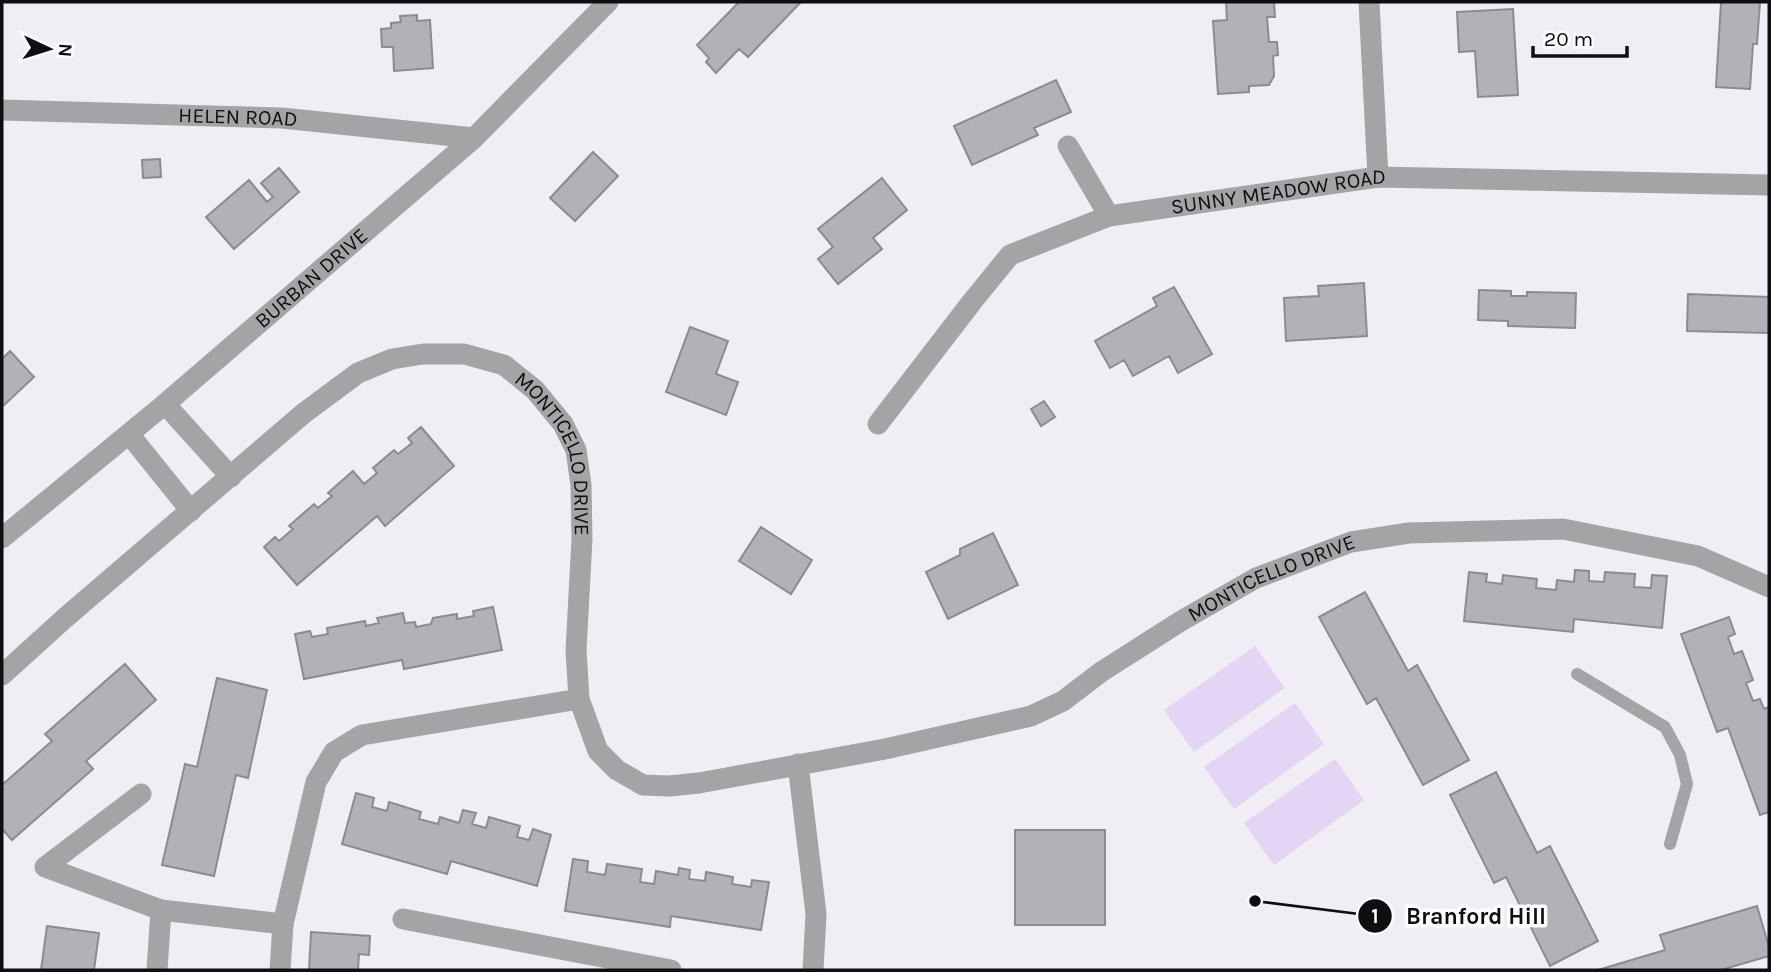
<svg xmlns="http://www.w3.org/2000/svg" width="1771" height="972" font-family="Karla,sans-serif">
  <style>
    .green { fill: #e4d5f4 }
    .building { fill: #b4b0b7; stroke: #8d8a91; stroke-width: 2 }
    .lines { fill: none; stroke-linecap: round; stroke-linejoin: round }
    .service { stroke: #a5a3a6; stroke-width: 12 }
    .minor { stroke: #a5a3a6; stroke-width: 21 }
    .labels { text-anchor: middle; stroke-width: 7; stroke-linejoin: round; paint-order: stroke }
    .street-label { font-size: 21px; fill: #0f0e11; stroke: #fcfbfe }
    .leader { fill: none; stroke: #0f0e11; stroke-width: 2.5 }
    .callout-dot { fill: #0f0e11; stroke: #fcfbfe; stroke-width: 2.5 }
    .mark-label { font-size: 21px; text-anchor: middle; font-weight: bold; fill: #fff }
    .callout-label { font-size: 23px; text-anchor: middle; font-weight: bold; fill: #0f0e11; stroke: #fcfbfe; stroke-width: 7; stroke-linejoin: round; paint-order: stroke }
  </style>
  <rect width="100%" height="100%" fill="#f0edf4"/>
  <path class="green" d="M1255 646 1285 688 1194 752 1164 710Z
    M1295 703 1324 744 1234 809 1204 767Z
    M1335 759 1364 800 1274 865 1244 823Z"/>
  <path class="building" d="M739 2H801L748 57 739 49 716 73 706 62 709 58 697 45Z
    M1226 2H1274L1275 17H1267L1269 42H1277L1278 55 1273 56 1274 76 1269 85 1249 86V92L1218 94 1213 21 1227 20Z
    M1721 2H1760L1757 44H1753L1750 89 1716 87Z
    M1513 9 1518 95 1478 97 1475 51 1459 52 1457 12Z
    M417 15V21L430 20 433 68 394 71 393 47H382L381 29 391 28V23L401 22 400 16Z
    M1056 80 1071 112 1034 128 1038 135 972 165 954 126Z
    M593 152 618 176 575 221 550 198Z
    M160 159 161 177 143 178 142 160Z
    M279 168 299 192 234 249 206 217 249 180 267 202 273 197 261 183Z
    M882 178 907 210 873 238 882 249 838 284 818 259 833 247 818 229Z
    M1364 283 1367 336 1286 341 1284 298 1319 296 1318 286Z
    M1174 287 1212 354 1178 373 1169 356 1133 376 1124 360 1110 368 1095 341 1157 306 1153 298Z
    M1479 290 1511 291V296H1527V292L1576 293 1575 328 1508 326V321L1478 320Z
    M1688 294 1769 297V333L1687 331Z
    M690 327 728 341 716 374 738 382 726 415 666 392Z
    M10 351 34 377 2 407V359Z
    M1044 401 1055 417 1041 426 1031 409Z
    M421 427 454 466 385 526 377 516 297 585 264 547 275 537 279 541 293 529 289 526 314 504 318 508 332 496 328 493 353 471 364 484 377 473 373 468 394 450 398 454 412 443 408 438Z
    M761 527 812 560 791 594 739 561Z
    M993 533 1018 585 948 619 926 572 960 555V549Z
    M1575 570 1589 571V581L1604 582 1605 572 1635 574 1634 587 1651 588 1652 575 1667 576 1662 628 1574 619 1573 632 1464 621 1469 572 1487 574 1486 582 1502 584 1503 575 1537 579 1536 588 1556 590 1557 580 1574 582Z
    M1365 592 1408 671 1417 665 1469 760 1423 785 1376 698 1367 704 1319 617Z
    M493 607 502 650 404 669 402 660 304 679 295 634 310 631 312 637 328 634 327 628 365 621 366 626 379 623 377 618 403 613 405 623 415 622 416 627 431 624 433 618 457 614V619L474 616 473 611Z
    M1729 617 1735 634 1728 637 1734 654 1742 651 1753 680 1746 683 1753 701 1760 699 1764 709 1769 707V812L1760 815 1728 728 1717 732 1681 634Z
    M125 664 156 700 86 761 93 769 12 840 2 829V785L52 741 45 734Z
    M217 678 267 690 248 778 236 775 214 876 162 865 185 764 197 767Z
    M1496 772 1537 853 1550 846 1598 941 1550 966 1506 877 1494 883 1450 795Z
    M356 793 374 798 372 807 387 811 389 802 421 812 419 819 438 824 440 817 459 823 463 810 476 813 472 824 486 828 489 817 520 826 517 837 529 840 533 829 551 835 537 886 451 861 447 874 342 844Z
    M1015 830H1105V925H1015Z
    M573 859 588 861 587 872 605 875 607 864 642 869 640 882 654 884 656 871 678 875 679 868 690 870 689 879 705 881 706 872 733 877 732 884 751 887 752 880 769 882 761 930 671 916 670 927 565 911Z
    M1757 906 1769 947V956L1721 970H1598L1665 950 1660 935Z
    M47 926 99 933 94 970H41Z
    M311 932 370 936 369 955 359 954 358 970H309Z"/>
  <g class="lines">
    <path class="service" d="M1577 674 1665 727 1680 755 1687 784 1670 844"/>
    <g class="minor">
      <path d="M1369 2 1378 177"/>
      <path id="s1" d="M2 110 282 118 474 138"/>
      <path d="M1068 146 1109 216"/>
      <path d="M165 404 231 477"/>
      <path id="s2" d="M878 424 971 303 1010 255 1109 216 1378 177 1769 185"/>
      <path d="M129 434 191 511"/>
      <path id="s3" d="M2 538 165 404 474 138 608 2"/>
      <path id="s4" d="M2 675 65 618 304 413 358 373 392 359 423 354H464L504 365 535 390 563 424 576 450 581 485 582 539 576 650 579 699 598 751 617 770 643 785 669 786 699 783 885 749 1031 716 1063 701 1101 672 1181 621 1256 578 1351 542 1409 533 1563 529 1698 556 1769 587"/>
      <path d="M798 764 816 914 813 970"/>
      <path d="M141 794 45 867 161 910 283 924"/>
      <path d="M403 919 671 970"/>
      <path d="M157 970 161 910"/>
      <path d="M280 970 283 924 316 782 334 752 362 735 579 699"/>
    </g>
  </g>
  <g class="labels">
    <g class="street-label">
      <text dy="7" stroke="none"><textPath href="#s1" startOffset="236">HELEN ROAD</textPath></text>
      <text dy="7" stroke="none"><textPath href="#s2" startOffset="492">SUNNY MEADOW ROAD</textPath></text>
      <text dy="7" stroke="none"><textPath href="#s3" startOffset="404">BURBAN DRIVE</textPath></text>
      <text dy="7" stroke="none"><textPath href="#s4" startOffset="726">MONTICELLO DRIVE</textPath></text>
      <text dy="7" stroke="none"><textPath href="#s4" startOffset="1766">MONTICELLO DRIVE</textPath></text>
    </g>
  </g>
  <path class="leader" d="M1255 901L1375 916"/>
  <g class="callout-dot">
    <circle cx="1255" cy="901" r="7"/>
    <circle cx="1375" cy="916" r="18"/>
  </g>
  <g class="mark-label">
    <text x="1375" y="923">1</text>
  </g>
  <g class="callout-label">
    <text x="1476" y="924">Branford Hill</text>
  </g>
  <rect width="1771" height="972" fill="none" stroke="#0f0e11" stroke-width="7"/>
  <g transform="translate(49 49) rotate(94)" stroke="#fcfbfe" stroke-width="5" paint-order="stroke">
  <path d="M0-5L12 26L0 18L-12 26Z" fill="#0f0e11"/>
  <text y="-10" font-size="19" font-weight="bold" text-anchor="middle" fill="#0f0e11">N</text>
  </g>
  <path d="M1533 46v10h94v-10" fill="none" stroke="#0f0e11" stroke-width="3.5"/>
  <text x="1544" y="46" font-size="21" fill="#0f0e11" stroke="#fcfbfe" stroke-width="5" paint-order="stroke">20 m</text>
</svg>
